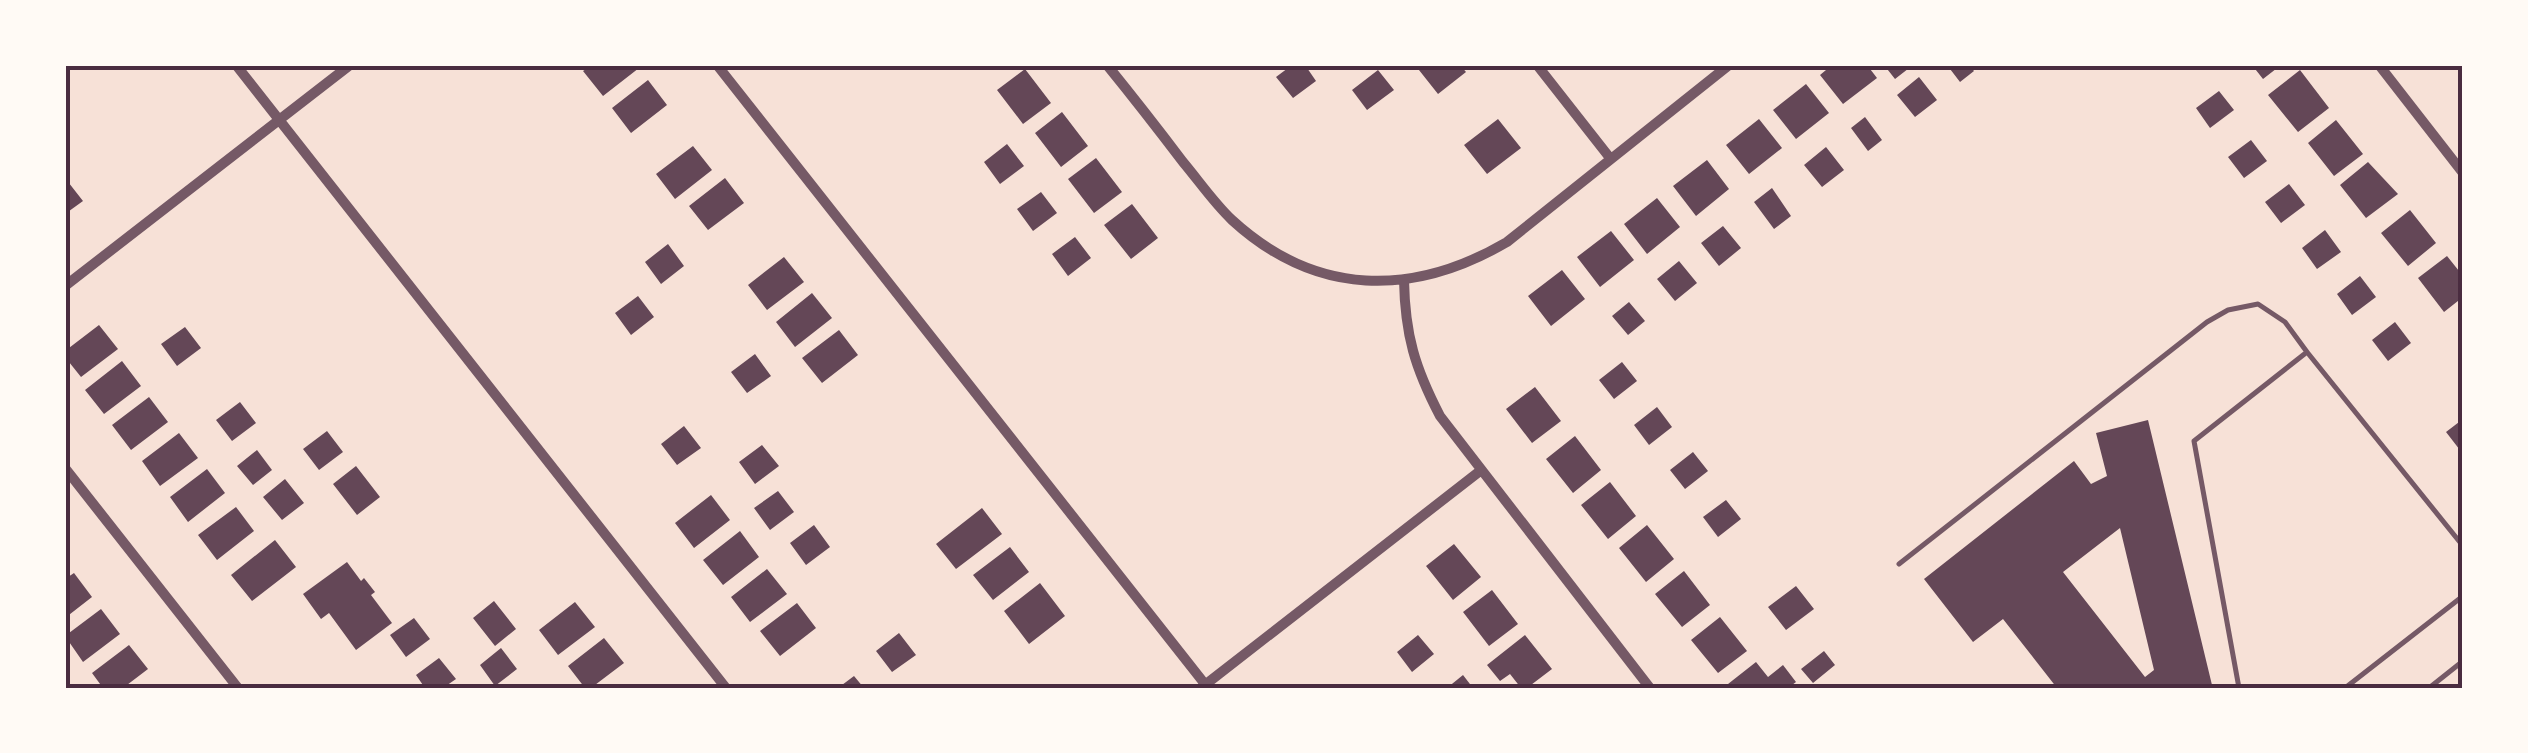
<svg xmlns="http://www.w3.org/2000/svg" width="2528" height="753" font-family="'Titillium Web',sans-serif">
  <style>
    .building { fill: #644757; fill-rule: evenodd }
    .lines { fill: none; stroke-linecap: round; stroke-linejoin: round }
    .service { stroke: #755966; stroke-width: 5 }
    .minor { stroke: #755966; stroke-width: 10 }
    .neatline { fill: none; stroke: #4a2c40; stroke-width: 4 }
  </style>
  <rect width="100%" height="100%" fill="#f7e1d7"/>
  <path class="building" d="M592 65H636L639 68 603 96 583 71Z
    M1292 65H1305L1316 81 1293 98 1276 77Z
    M1415 65H1460L1466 72 1438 94Z
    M1832 65H1867L1877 78 1843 104 1820 75Z
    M1884 65H1913L1895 79Z
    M1947 65H1969L1974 71 1960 82Z
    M2252 65H2281L2263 79Z
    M1025 69 1051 103 1023 124 997 90Z
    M1378 70 1394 90 1367 110 1352 90Z
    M2300 70 2329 108 2298 132 2268 95Z
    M1919 77 1937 100 1915 117 1897 95Z
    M648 80 667 105 631 133 612 108Z
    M1806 84 1829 113 1796 139 1773 110Z
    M2219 91 2234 110 2210 128 2196 108Z
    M1062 112 1088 146 1061 167 1035 133Z
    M1865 117 1882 140 1868 151 1851 128Z
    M1498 119 1521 148 1487 174 1464 145Z
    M1759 119 1782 148 1749 174 1726 145Z
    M2336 120 2363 154 2334 176 2308 143Z
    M2251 140 2267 161 2244 178 2228 157Z
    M1007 144 1024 166 1000 184 984 162Z
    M693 146 712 170 675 199 656 174Z
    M1826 147 1844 170 1822 187 1804 165Z
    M1096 158 1122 192 1094 213 1068 179Z
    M1707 160 1729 189 1696 216 1673 186Z
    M2368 162 2398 194 2366 218 2340 185Z
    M65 178 83 201 65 214Z
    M725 178 744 203 708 230 689 206Z
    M2289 184 2305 205 2281 223 2265 202Z
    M1772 188 1791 216 1774 229 1754 202Z
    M1041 192 1057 213 1033 231 1017 209Z
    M1657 198 1680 227 1647 254 1624 224Z
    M1132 204 1158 238 1131 259 1104 225Z
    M2410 210 2436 243 2408 266 2381 233Z
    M1723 226 1741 248 1719 266 1701 243Z
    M2325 230 2341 252 2317 269 2302 248Z
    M1611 231 1634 260 1600 287 1577 257Z
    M1075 237 1091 258 1068 276 1052 254Z
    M668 244 684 266 661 284 645 262Z
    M2447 256 2463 276V297L2444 312 2418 278Z
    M784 257 804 282 767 310 748 285Z
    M1679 261 1697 283 1675 301 1657 279Z
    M1562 270 1585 299 1551 326 1528 296Z
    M2360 276 2376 297 2352 315 2337 294Z
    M812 293 832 318 795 347 776 322Z
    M638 296 654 317 631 335 615 313Z
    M1629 302 1645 321 1628 335 1612 316Z
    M2395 322 2411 343 2388 361 2372 340Z
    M99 325 118 349 81 377 65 357V351Z
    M185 327 201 348 177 366 161 344Z
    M839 330 858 355 822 383 802 358Z
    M755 354 771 376 747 393 731 372Z
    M122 361 141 386 104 414 85 390Z
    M1622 362 1637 381 1614 399 1599 380Z
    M1535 387 1561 421 1532 443 1506 409Z
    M149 397 168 422 131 450 112 425Z
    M240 402 256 423 232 441 216 420Z
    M1657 407 1672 427 1649 445 1634 425Z
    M2463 419V454L2446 432Z
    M2148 420 2212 685 2201 688H2057L2003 619 1973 642 1924 579 2074 461 2091 484 2107 476 2096 433ZM2120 528 2154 670 2145 677 2063 572Z
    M684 426 701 448 677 465 661 444Z
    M327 431 343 452 319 470 303 449Z
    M179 433 198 458 160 486 142 461Z
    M1575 436 1601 470 1573 493 1546 459Z
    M762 445 779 466 755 484 739 462Z
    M257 450 272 470 253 485 237 466Z
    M1693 452 1708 471 1685 489 1670 470Z
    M356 466 380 497 357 515 333 484Z
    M207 469 225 493 188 522 170 497Z
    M285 479 304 503 282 520 263 497Z
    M1610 482 1636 516 1608 539 1581 505Z
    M778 491 794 512 770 530 754 508Z
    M711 495 730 520 694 548 675 523Z
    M1726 500 1741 519 1718 537 1703 517Z
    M236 507 254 531 217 560 198 535Z
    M982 508 1002 534 956 569 936 544Z
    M814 525 830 547 806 565 790 543Z
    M1647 525 1674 559 1646 582 1619 548Z
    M740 531 759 557 723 585 703 560Z
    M275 540 296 567 252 601 231 575Z
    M1454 544 1481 577 1453 600 1426 566Z
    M1010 547 1029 572 993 600 973 575Z
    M347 562 361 581 364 578 375 592 371 595 392 623 356 650 329 613 321 619 303 594Z
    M767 569 787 594 750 622 731 597Z
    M1684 571 1710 605 1682 627 1655 594Z
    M74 573 92 597 65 618V579Z
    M1040 583 1065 616 1029 644 1004 611Z
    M1796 586 1814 609 1786 630 1768 607Z
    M1492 590 1518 624 1489 646 1463 612Z
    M494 601 516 629 495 646 473 618Z
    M575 602 595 627 558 655 539 630Z
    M797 603 816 628 780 656 760 631Z
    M101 609 120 634 83 662 65 636Z
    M1720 617 1747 651 1718 673 1691 640Z
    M414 618 430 639 406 657 390 635Z
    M899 633 916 655 892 672 876 651Z
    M1418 635 1434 654 1412 672 1397 652Z
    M1525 635 1552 669 1527 688H1521L1510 674 1500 681 1487 665Z
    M604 638 624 663 591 688H585L568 666Z
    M129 645 148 669 123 688H103L92 673Z
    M501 648 517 669 495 686 480 665Z
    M1824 651 1835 665 1813 683 1801 669Z
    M439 658 456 679 443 688H425L416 675Z
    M1756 662 1768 677 1783 665 1796 682 1788 688H1731L1728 684Z
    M1463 675 1473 688H1447Z
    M854 676 864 688H838Z"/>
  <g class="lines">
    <path class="service" d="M1899 564 2207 322 2228 310 2258 304 2285 322 2307 352
      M2239 688 2194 441 2307 352 2463 546
      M2345 688 2463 596
      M2429 688 2463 661"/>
    <path class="minor" d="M236 65 726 688
      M717 65 1208 688
      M1107 65C1133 97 1158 129 1183 162 1199 181 1214 203 1232 220 1316 297 1413 297 1507 242L1729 65
      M1537 65 1610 158
      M2379 65 2463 173
      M1404 280C1405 335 1415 368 1440 416L1650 688
      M65 286 350 65
      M65 468 238 688
      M1201 688 1480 471"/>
  </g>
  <rect width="2528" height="753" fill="none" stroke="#fffaf5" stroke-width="135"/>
  <rect x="68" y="68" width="2392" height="618" class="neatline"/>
</svg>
